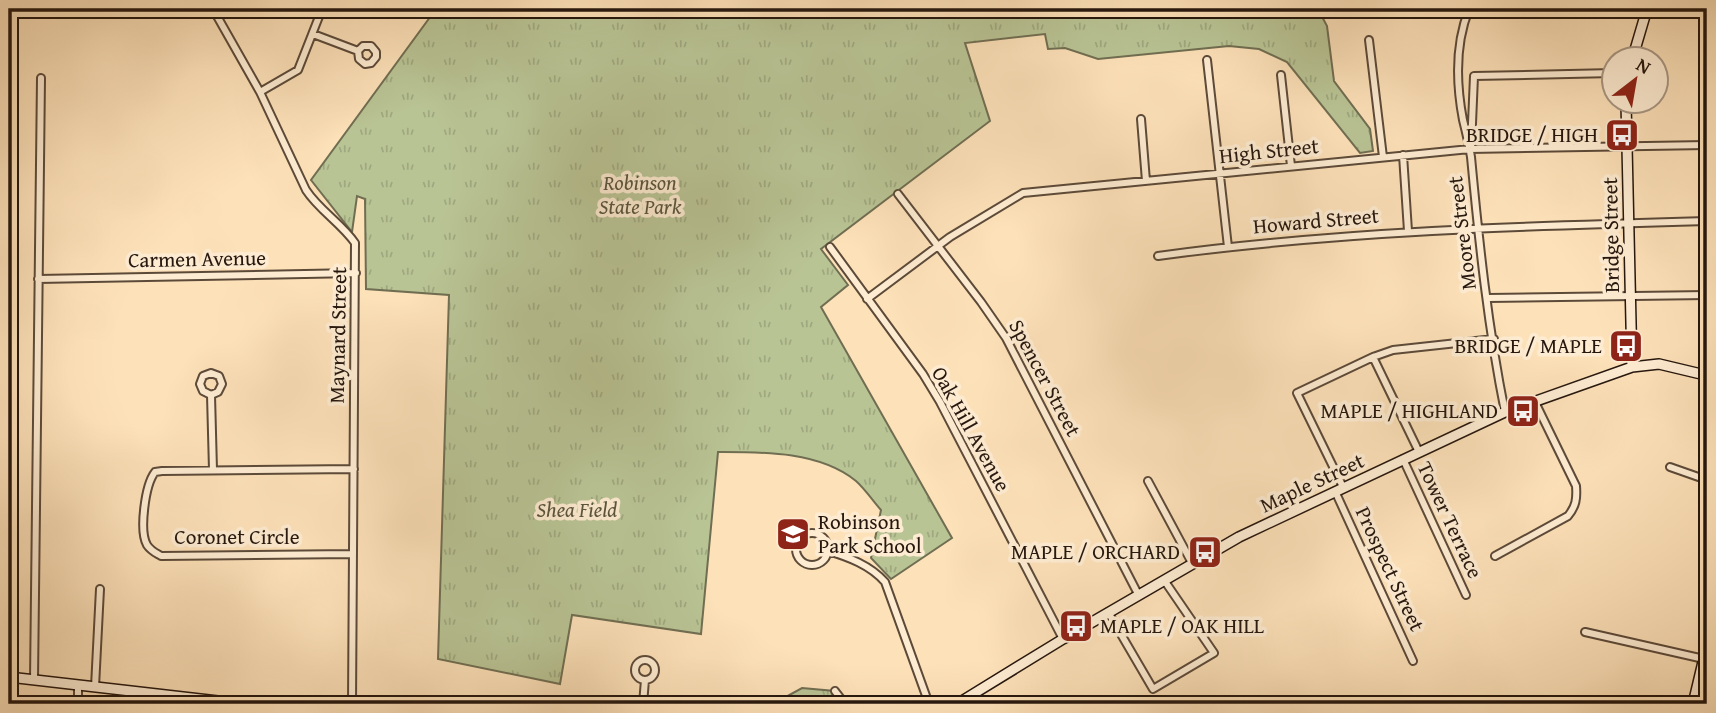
<svg xmlns="http://www.w3.org/2000/svg" width="1716" height="713" font-family="'Gentium Book Plus',serif">
  <style>
    .park { fill: url(#park-tufts); stroke: #706e52; stroke-width: 2 }
    .lines { fill: none; stroke-linecap: round; stroke-linejoin: round }
    .minor-casing { stroke: #5c4a39; stroke-width: 10 }
    .secondary-casing { stroke: #26170e; stroke-width: 12 }
    .minor { stroke: #feecd2; stroke-width: 6 }
    .secondary { stroke: #feecd2; stroke-width: 9 }
    .labels { text-anchor: middle; stroke-width: 7; stroke-linejoin: round; paint-order: stroke }
    .poi-label { font-size: 21px; fill: #26170e; stroke: #feecd2; text-anchor: end }
    .street-label { font-size: 21px; fill: #26170e; stroke: #feecd2 }
    .park-label { font-size: 21px; font-style: italic; fill: #59543d; stroke: #feecd2 }
  </style>
  <defs>
    <pattern id="park-tufts" width="24" height="20" patternUnits="userSpaceOnUse" patternTransform="scale(1.75)"><rect width="24" height="20" fill="#b9c495"/><path d="M3 7l-1-3M5 7V3M7 7l1-3M15 17l-1-3M17 17v-4M19 17l1-3" fill="none" stroke="#9fa87f"/></pattern>
  </defs>
  <rect width="100%" height="100%" fill="#fde1b9"/>
  <filter id="stains"><feTurbulence type="fractalNoise" baseFrequency=".00286" numOctaves="4"/><feColorMatrix values="0 0 0 0 .2 0 0 0 0 .09 0 0 0 0 .02 0 0 0 .5 -.17"/></filter>
  <radialGradient id="worn" r=".72"><stop offset=".6" stop-color="#630" stop-opacity="0"/><stop offset="1" stop-color="#630" stop-opacity=".3"/></radialGradient>
  <path class="park" d="M436 9H1318L1327 26 1334 81 1370 129 1373 151 1360 153 1287 62 1259 49 1229 46 1098 59 1065 48 1048 49 1045 34 965 43 990 121 821 249 848 285 821 307 952 538 891 579 871 558 881 510C873 501 865 489 856 481 819 451 762 452 718 452L701 634 572 615 560 684 438 659 449 295 366 289 365 199 357 196 352 232 311 180Z
    M802 688 835 691 844 704H773Z"/>
  <g class="lines">
    <g class="minor-casing">
      <path id="minor" d="M213 9 260 92 306 190C319 210 341 223 355 243L352 704
        M1469 9C1455 44 1456 83 1463 120 1466 132 1469 144 1471 157 1479 242 1488 328 1505 412
        M313 34 358 51 363 46H371L376 52V57L371 63 365 64 359 59 358 51
        M1369 40 1383 157
        M1207 60 1228 247
        M1281 75 1291 166
        M260 92 298 70 322 9
        M1141 119 1146 181
        M1471 147 1474 76 1614 73
        M1403 155 1408 231
        M898 194 981 302 1006 338 1138 594
        M830 247 923 374 940 402 1063 639
        M1158 256C1341 231 1523 226 1707 221
        M38 279 356 273
        M1488 298 1707 295
        M867 299 950 237 1023 193 1470 149 1707 145
        M1373 357 1419 452
        M211 395 203 391 200 384 203 376 211 373 219 376 222 384 218 392 211 395 213 470
        M1403 459 1466 595
        M1670 467 1707 480
        M1148 481 1192 563
        M1343 487 1297 393 1373 357 1393 350 1494 339
        M1335 491 1413 661
        M796 549a16 16 0 1 1 32 0a16 16 0 1 1-32 0Z
        M828 551C848 557 870 565 885 582L929 704
        M353 554 161 556C156 553 151 551 147 545 139 531 145 485 155 472L162 471 354 469
        M1495 556 1568 516C1576 506 1577 499 1576 486L1535 402
        M1108 612 1153 689 1214 653 1164 580
        M1585 632 1704 659
        M635 670a10 10 0 1 1 20 0a10 10 0 1 1-20 0Z
        M34 680 41 78
        M95 687 100 589
        M835 691 845 704
        M78 704V685
        M643 704 645 680"/>
    </g>
    <g class="secondary-casing">
      <path id="secondary" d="M1632 60 1647 9
        M1626 102 1632 367
        M9 677 244 704
        M957 704 1063 639 1239 537 1505 412 1632 367 1659 364 1701 374 1707 377
        M1693 704 1707 645"/>
    </g>
    <use href="#minor" class="minor"/>
    <use href="#secondary" class="secondary"/>
  </g>
  <defs>
    <g id="bus-square" transform="scale(1.75)"><rect x="-9" y="-9" width="18" height="18" rx="4" fill="#8f2418" stroke="#feecd2"/><path d="M-5-6H5V4H4V6H2V4H-2V6H-4V4H-5ZM-3.5-4V0h7V-4ZM-3.5 1.2v1.5H-2V1.2ZM2 1.2v1.5H3.5V1.2Z" fill="#fff"/></g>
    <g id="school-square" transform="scale(1.75)"><rect x="-9" y="-9" width="18" height="18" rx="4" fill="#8f2418" stroke="#feecd2"/><path d="M0-5L7-2L0 1L-7-2ZM-4 1L0 2.5L4 1V4Q0 6-4 4Z" fill="#fff"/></g>
  </defs>
  <g fill-rule="evenodd">
    <use href="#bus-square" x="1622" y="135"/>
    <use href="#bus-square" x="1626" y="346"/>
    <use href="#bus-square" x="1523" y="411"/>
    <use href="#school-square" x="793" y="534"/>
    <use href="#bus-square" x="1205" y="552"/>
    <use href="#bus-square" x="1076" y="626"/>
  </g>
  <g class="labels">
    <g class="poi-label">
      <text x="1598" y="142">BRIDGE / HIGH</text>
      <text x="1602" y="353">BRIDGE / MAPLE</text>
      <text x="1498" y="418">MAPLE / HIGHLAND</text>
      <text x="818" y="529" text-anchor="start">Robinson<tspan x="818" dy="24">Park School</tspan></text>
      <text x="1180" y="559">MAPLE / ORCHARD</text>
      <text x="1100" y="633" text-anchor="start">MAPLE / OAK HILL</text>
    </g>
    <g class="street-label">
      <text transform="translate(1269 151) rotate(-6)" y="7">High Street</text>
      <text transform="translate(1316 221) rotate(-5)" y="7">Howard Street</text>
      <text transform="translate(1462 233) rotate(-97)" y="7">Moore Street</text>
      <text transform="translate(1611 235) rotate(-91)" y="7">Bridge Street</text>
      <text transform="translate(197 259) rotate(-1)" y="7">Carmen Avenue</text>
      <text transform="translate(338 335) rotate(-89)" y="7">Maynard Street</text>
      <text transform="translate(1045 378) rotate(62)" y="7">Spencer Street</text>
      <text transform="translate(971 429) rotate(61)" y="7">Oak Hill Avenue</text>
      <text transform="translate(1312 483) rotate(-25)" y="7">Maple Street</text>
      <text transform="translate(1450 520) rotate(65)" y="7">Tower Terrace</text>
      <text x="237" y="544">Coronet Circle</text>
      <text transform="translate(1390 569) rotate(65)" y="7">Prospect Street</text>
    </g>
    <g class="park-label">
      <text x="640" y="190">Robinson<tspan x="640" dy="24">State Park</tspan></text>
      <text x="577" y="517">Shea Field</text>
    </g>
  </g>
  <rect width="1716" height="713" fill="none" stroke="#fde1b9" stroke-width="35"/>
  <rect x="10" y="10" width="1695" height="692" fill="none" stroke="#26170e" stroke-width="3.5"/>
  <rect x="18" y="18" width="1681" height="678" fill="none" stroke="#26170e" stroke-width="2"/>
  <g transform="translate(1635 80) rotate(31)"><circle r="33" fill="#feecd2" stroke="#a89784" stroke-width="2"/>
  <path d="M0-5L12 26L0 18L-12 26Z" fill="#8f2418"/>
  <text y="-10" font-size="19" font-weight="bold" text-anchor="middle" fill="#26170e">N</text>
  </g>
  <rect width="100%" height="100%" filter="url(#stains)"/>
  <rect width="100%" height="100%" fill="url(#worn)"/>
</svg>
